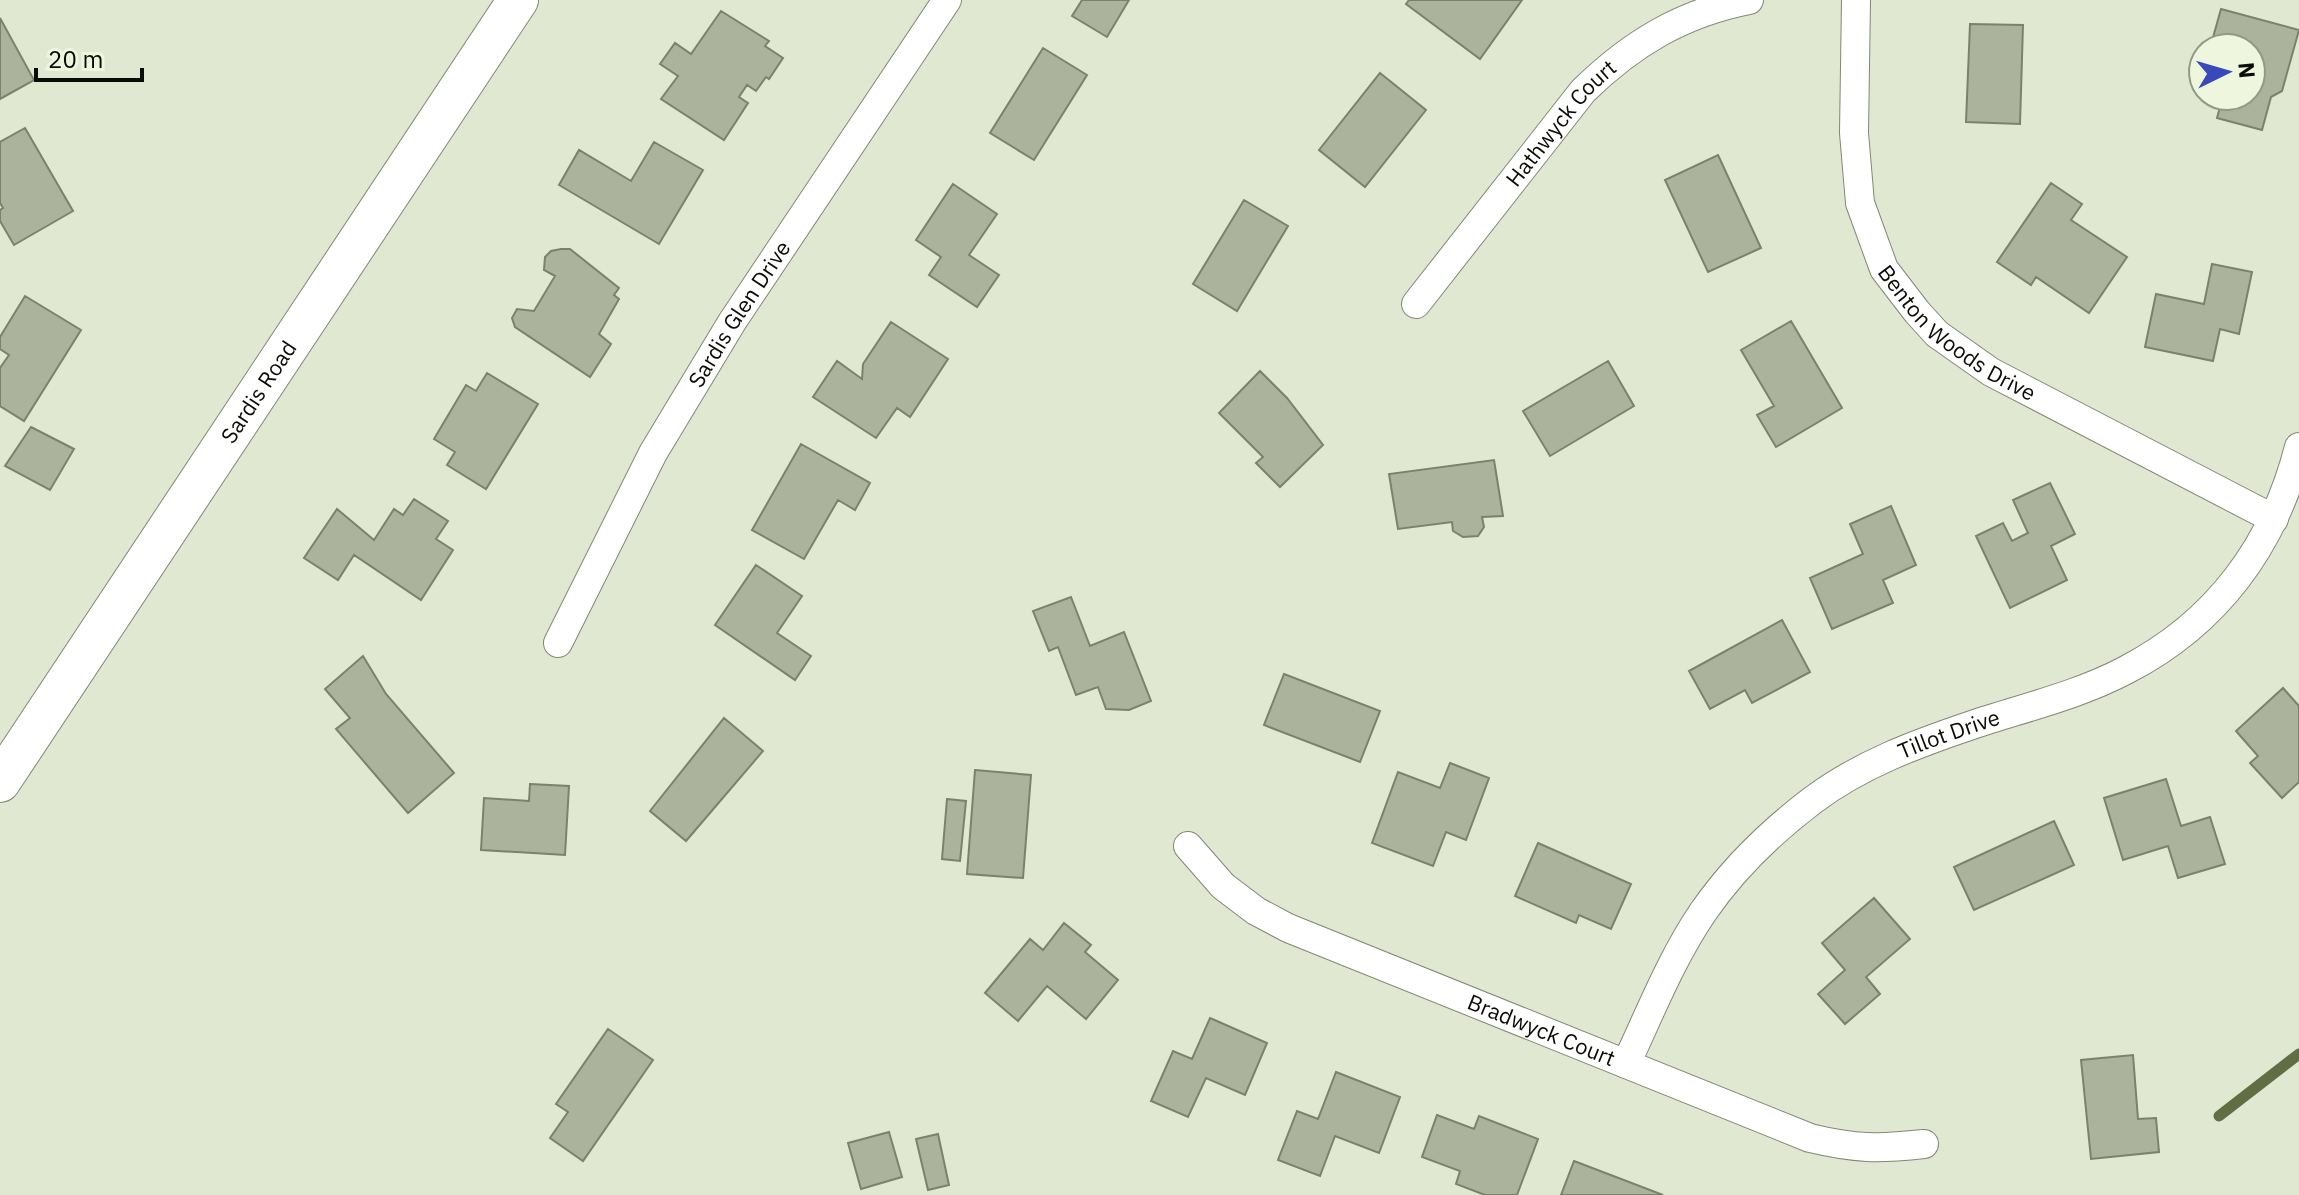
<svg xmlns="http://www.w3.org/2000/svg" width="2299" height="1195" font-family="'IBM Plex Sans',sans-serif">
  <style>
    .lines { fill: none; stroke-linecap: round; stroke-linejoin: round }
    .stream { stroke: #616d43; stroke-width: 11 }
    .building { fill: #acb39d; stroke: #7b826c; stroke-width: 2 }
    .minor-casing { stroke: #818872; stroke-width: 30 }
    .secondary-casing { stroke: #818872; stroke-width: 42 }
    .minor { stroke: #fff; stroke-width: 28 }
    .secondary { stroke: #fff; stroke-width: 40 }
    .labels { text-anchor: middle; stroke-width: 6; stroke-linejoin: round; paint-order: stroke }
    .street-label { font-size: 22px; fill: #0a0c05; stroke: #eef6de }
  </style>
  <rect width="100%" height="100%" fill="#e1e8d1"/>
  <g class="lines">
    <path class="stream" d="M2219 1116 2299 1054"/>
  </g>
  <path class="building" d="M1082 0H1129L1107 37 1072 16Z
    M1409 0H1522L1480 59 1406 4Z
    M2221 9 2299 30 2282 91 2271 97 2262 130 2217 118 2223 96H2251V48H2230L2212 41Z
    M721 11 769 41 765 46 783 58 769 79 766 77 756 91 747 85 739 97 748 103 724 140 661 99 678 76 660 64 675 43 691 54Z
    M0 18 34 80 0 99Z
    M1970 24 2023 25 2020 124 1966 122Z
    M1043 48 1087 75 1034 160 990 133Z
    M1380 73 1426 110 1365 187 1319 150Z
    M25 128 73 211 14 245 0 221V210L3 208 0 203V142Z
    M654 142 703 170 659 244 559 185 579 150 631 181Z
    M1718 155 1761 248 1708 272 1665 180Z
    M2051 183 2082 204 2071 220 2127 257 2089 313 2036 277 2031 285 1997 262Z
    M953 184 997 214 969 255 999 275 977 307 929 275 941 257 916 240Z
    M1244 200 1288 226 1237 311 1193 284Z
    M561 249H570L619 288 614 295 619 299 599 334 611 344 590 377 515 327 512 318 517 309 534 311 555 276 544 270 545 257 551 251Z
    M2212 264 2252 272 2239 334 2220 329 2213 361 2145 347 2156 294 2204 304Z
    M25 296 81 330 24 421 0 406V368L9 355 0 349V337Z
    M1791 321 1842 408 1776 447 1757 415 1774 406 1741 350Z
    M891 322 948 359 910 417 897 408 876 438 813 397 837 361 862 379 863 364Z
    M1608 361 1634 406 1550 456 1523 411Z
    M1260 371 1287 398 1323 445 1280 487 1256 463 1263 457 1219 413Z
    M487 373 538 404 486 489 447 465 455 452 434 439 466 385 476 391Z
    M31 427 74 449 50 490 5 466Z
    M801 444 870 483 855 510 838 500 804 559 752 530Z
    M1494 460 1503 516 1482 517 1484 527 1478 536 1463 537 1453 531 1452 522 1398 529 1389 474Z
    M2050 483 2075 534 2051 546 2067 580 2010 608 1976 536 2003 523 2012 541 2028 533 2013 500Z
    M414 499 448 521 436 539 453 550 421 600 354 555 338 580 304 558 337 509 374 540 394 509 403 515Z
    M1891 506 1916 565 1883 580 1893 603 1832 629 1810 578 1863 554 1850 524Z
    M756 565 802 596 777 633 811 656 795 680 715 625Z
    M1071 597 1090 646 1124 632 1151 701 1129 710 1106 709 1098 687 1076 695 1058 647 1049 651 1033 611Z
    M1782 620 1810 672 1752 703 1745 690 1710 709 1689 671Z
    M363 656 386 694 454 773 408 813 336 729 350 718 325 689Z
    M1284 674 1380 711 1360 762 1264 725Z
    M2283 688 2299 706V782L2282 798 2250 763 2258 756 2236 731Z
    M724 718 763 751 686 841 650 811Z
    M1450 763 1489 778 1466 840 1446 832 1433 866 1372 843 1398 772 1440 788Z
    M975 770 1031 775 1023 878 967 874Z
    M2166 779 2181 826 2210 817 2225 864 2178 878 2168 846 2123 860 2104 798Z
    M530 784 569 786 565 855 481 850 484 798 529 801Z
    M947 799 966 801 960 861 942 859Z
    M2054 821 2074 865 1974 910 1954 867Z
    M1538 843 1631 884 1611 929 1579 915 1576 923 1515 896Z
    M1874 898 1910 939 1866 977 1880 994 1845 1024 1818 994 1845 970 1822 943Z
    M1064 923 1091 945 1085 952 1118 980 1086 1019 1047 986 1018 1021 985 993 1030 939 1043 950Z
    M1210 1018 1267 1043 1245 1095 1206 1078 1188 1117 1151 1101 1173 1051 1192 1059Z
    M608 1029 653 1060 583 1161 550 1138 568 1112 556 1104Z
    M2133 1055 2138 1119 2156 1118 2159 1152 2091 1159 2081 1060Z
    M1336 1072 1400 1097 1379 1153 1335 1136 1320 1176 1278 1160 1297 1111 1318 1119Z
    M1437 1115 1474 1129 1479 1116 1538 1139 1517 1195H1485L1456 1184 1460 1171 1422 1157Z
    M889 1132 902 1177 861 1189 848 1143Z
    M938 1134 949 1185 928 1190 916 1139Z
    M1574 1161 1663 1195H1561Z"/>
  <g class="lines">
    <g class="minor-casing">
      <g id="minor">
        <path id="s1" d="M1856 0 1854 133 1860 203 1884 269 1917 312 1937 334 1991 372 2274 519"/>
        <path id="s2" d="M1416 304 1583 91C1631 44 1682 13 1749 0"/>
        <path id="s3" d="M558 643 653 453 732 322 947 0"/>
        <path id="s4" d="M1188 846 1223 886 1256 911 1288 928 1810 1138C1856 1149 1878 1149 1924 1144"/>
        <path id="s5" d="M1626 1064C1650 1013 1671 959 1703 912 1732 870 1772 831 1813 800 1861 764 1916 744 1972 725 2023 708 2079 695 2126 670 2217 623 2274 545 2299 447"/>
      </g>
    </g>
    <g class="secondary-casing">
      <g id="secondary">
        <path id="s6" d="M0 782 518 0"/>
      </g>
    </g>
    <use href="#minor" class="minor"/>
    <use href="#secondary" class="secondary"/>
  </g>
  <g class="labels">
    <g class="street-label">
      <text dy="8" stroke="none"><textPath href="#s2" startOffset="232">Hathwyck Court</textPath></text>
      <text dy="8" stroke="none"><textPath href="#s3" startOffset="376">Sardis Glen Drive</textPath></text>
      <text dy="8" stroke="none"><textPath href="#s1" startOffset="372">Benton Woods Drive</textPath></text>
      <text dy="8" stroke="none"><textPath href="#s6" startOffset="468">Sardis Road</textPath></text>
      <text dy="8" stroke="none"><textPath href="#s5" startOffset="480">Tillot Drive</textPath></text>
      <text dy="8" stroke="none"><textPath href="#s4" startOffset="404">Bradwyck Court</textPath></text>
    </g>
  </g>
  <g transform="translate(2227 72) rotate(85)"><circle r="38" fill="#eef6de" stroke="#939887" stroke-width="2"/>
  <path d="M0-6L14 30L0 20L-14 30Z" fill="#3948bb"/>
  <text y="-12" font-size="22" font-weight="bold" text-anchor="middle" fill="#0a0c05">N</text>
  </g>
  <path d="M36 68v12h106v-12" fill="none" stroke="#0a0c05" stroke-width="4"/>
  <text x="48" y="68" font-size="24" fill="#0a0c05" stroke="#eef6de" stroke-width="6" paint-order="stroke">20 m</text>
</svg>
